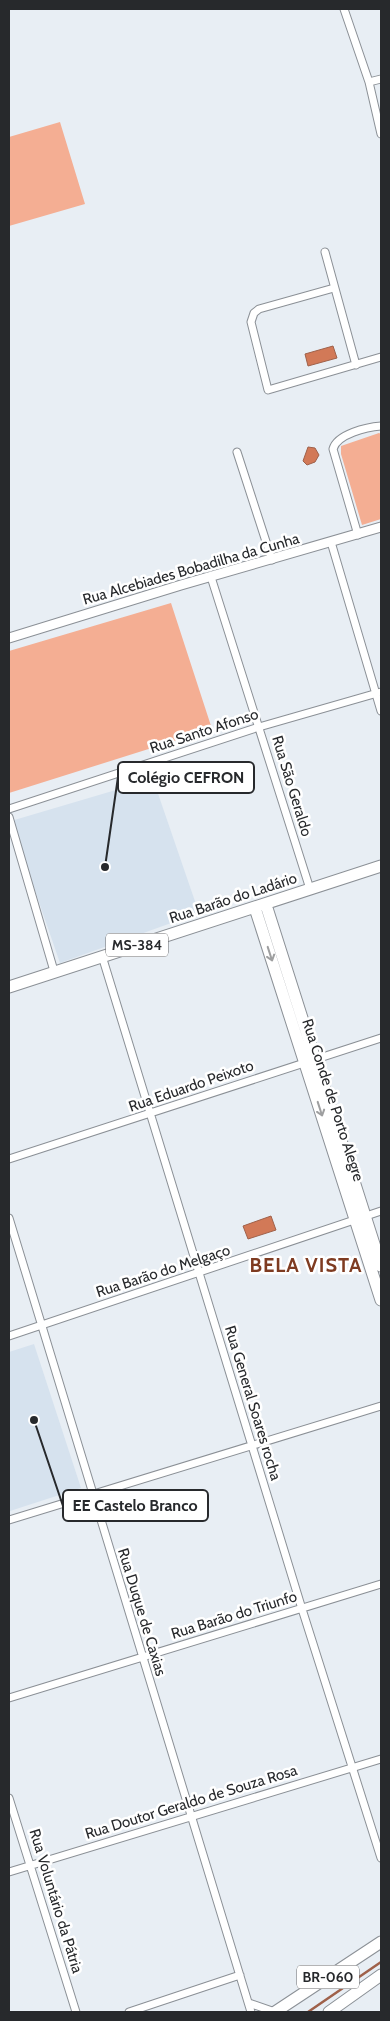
<svg xmlns="http://www.w3.org/2000/svg" width="390" height="2021" font-family="Cabin,sans-serif">
  <style>
    .built { fill: #d6e2ee }
    .green { fill: #f4ae93 }
    .water { fill: #d27957; stroke: #9f614a }
    .lines { fill: none; stroke-linecap: round; stroke-linejoin: round }
    .stream { stroke: #9f614a; stroke-width: 2.5 }
    .minor-casing { stroke: #8b9096; stroke-width: 9 }
    .tertiary-casing { stroke: #8b9096; stroke-width: 11 }
    .primary-casing { stroke: #8b9096; stroke-width: 13 }
    .minor { stroke: #fff; stroke-width: 7 }
    .tertiary { stroke: #fff; stroke-width: 9 }
    .primary { stroke: #fff; stroke-width: 11 }
    .oneway { stroke: #9e9fa0 }
    .labels { text-anchor: middle; stroke-width: 5; stroke-linejoin: round; paint-order: stroke }
    .shield { fill: #fff; stroke: #68696b; stroke-width: 1 }
    .shield-label { font-size: 14px; font-weight: bold; fill: #27292c }
    .street-label { font-size: 15px; fill: #27292c; stroke: #fff }
    .district-label { font-size: 20px; font-weight: bold; letter-spacing: 1px; fill: #7e3b21; stroke: #fff }
    .leader { fill: none; stroke: #27292c; stroke-width: 2 }
    .callout-dot { fill: #27292c; stroke: #fff; stroke-width: 2 }
    .callout { fill: #fff; stroke: #27292c; stroke-width: 2 }
    .callout-label { font-size: 16px; text-anchor: middle; font-weight: bold; fill: #27292c }
  </style>
  <rect width="100%" height="100%" fill="#e8eef4"/>
  <path class="built" d="M153 779 199 913 60 963 11 821Z
    M34 1344 81 1488 10 1511 9 1352Z"/>
  <path class="green" d="M60 122 85 204 9 226V137Z
    M379 433 381 434V519L362 525 341 454V446Z
    M171 603 212 729 9 793V651Z"/>
  <path class="water" d="M333 346 337 358 308 366 305 354Z
    M308 447 315 448 319 455 315 462 307 465 303 461Z
    M271 1216 276 1230 248 1239 243 1226Z"/>
  <g class="lines">
    <path class="stream" d="M308 2012 381 1962"/>
    <g class="minor-casing">
      <path id="minor" d="M344 9 369 82 381 134
        M369 82 381 79
        M325 252 356 365
        M334 288 259 309 254 313 251 322 268 390 381 357
        M237 452 272 560
        M358 535 333 449C337 434 367 427 381 426
        M331 542 381 711
        M211 577 310 889
        M9 809 259 727 381 692
        M9 817 54 971
        M102 956 302 1609 381 1858
        M9 1159 381 1038
        M9 1218 251 2012
        M9 1336 381 1211
        M9 1520 381 1406
        M9 1698 381 1584
        M9 1798 76 2012
        M9 1872 381 1759
        M249 2003 275 2012
        M129 2012 240 1975"/>
    </g>
    <g class="tertiary-casing">
      <path id="tertiary" d="M9 638 181 585 381 527"/>
    </g>
    <g class="primary-casing">
      <path id="primary" d="M266 905 381 1266
        M255 908 381 1300
        M9 987 381 866
        M275 2012 381 1942
        M329 2012 381 1975"/>
    </g>
    <use href="#minor" class="minor"/>
    <use href="#tertiary" class="tertiary"/>
    <use href="#primary" class="primary"/>
  </g>
  <defs><path id="oneway-shaft" d="M-6 0H5M1.5-3L5.5 0L1.5 3" fill="none" stroke-width="1.6" stroke-linecap="round" stroke-linejoin="round" transform="scale(1.25)"/></defs>
  <g class="oneway">
    <use href="#oneway-shaft" transform="translate(270 954) rotate(72)"/>
    <use href="#oneway-shaft" transform="translate(320 1109) rotate(72)"/>
  </g>
  <g class="labels">
    <g class="shield">
      <rect x="106" y="933.5" width="62" height="23" rx="4"/>
      <rect x="297" y="1965.5" width="62" height="23" rx="4"/>
    </g>
    <g class="shield-label">
      <text x="137" y="950">MS-384</text>
      <text x="328" y="1982">BR-060</text>
    </g>
    <g class="street-label">
      <text transform="translate(191 569) rotate(-16)" y="5">Rua Alcebiades Bobadilha da Cunha</text>
      <text transform="translate(204 731) rotate(-18)" y="5">Rua Santo Afonso</text>
      <text transform="translate(292 786) rotate(73)" y="5">Rua São Geraldo</text>
      <text transform="translate(233 898) rotate(-18)" y="5">Rua Barão do Ladário</text>
      <text transform="translate(191 1086) rotate(-19)" y="5">Rua Eduardo Peixoto</text>
      <text transform="translate(333 1100) rotate(72)" y="5">Rua Conde de Porto Alegre</text>
      <text transform="translate(163 1271) rotate(-18)" y="5">Rua Barão do Melgaço</text>
      <text transform="translate(253 1403) rotate(73)" y="5">Rua General Soares rocha</text>
      <text transform="translate(142 1612) rotate(73)" y="5">Rua Duque de Caxias</text>
      <text transform="translate(234 1615) rotate(-17)" y="5">Rua Barão do Triunfo</text>
      <text transform="translate(191 1802) rotate(-17)" y="5">Rua Doutor Geraldo de Souza Rosa</text>
      <text transform="translate(56 1901) rotate(73)" y="5">Rua Voluntário da Pátria</text>
    </g>
    <g class="district-label">
      <text x="306" y="1272">BELA VISTA</text>
    </g>
  </g>
  <path class="leader" d="M105 867L118 777M34 1420L63 1506"/>
  <g class="callout-dot">
    <circle cx="105" cy="867" r="5"/>
    <circle cx="34" cy="1420" r="5"/>
  </g>
  <g class="callout">
    <rect x="118" y="762" width="136" height="31" rx="5"/>
    <rect x="63" y="1490" width="145" height="31" rx="5"/>
  </g>
  <g class="callout-label">
    <text x="186" y="783">Colégio CEFRON</text>
    <text x="135" y="1511">EE Castelo Branco</text>
  </g>
  <rect width="390" height="2021" fill="none" stroke="#27292c" stroke-width="20"/>
</svg>
